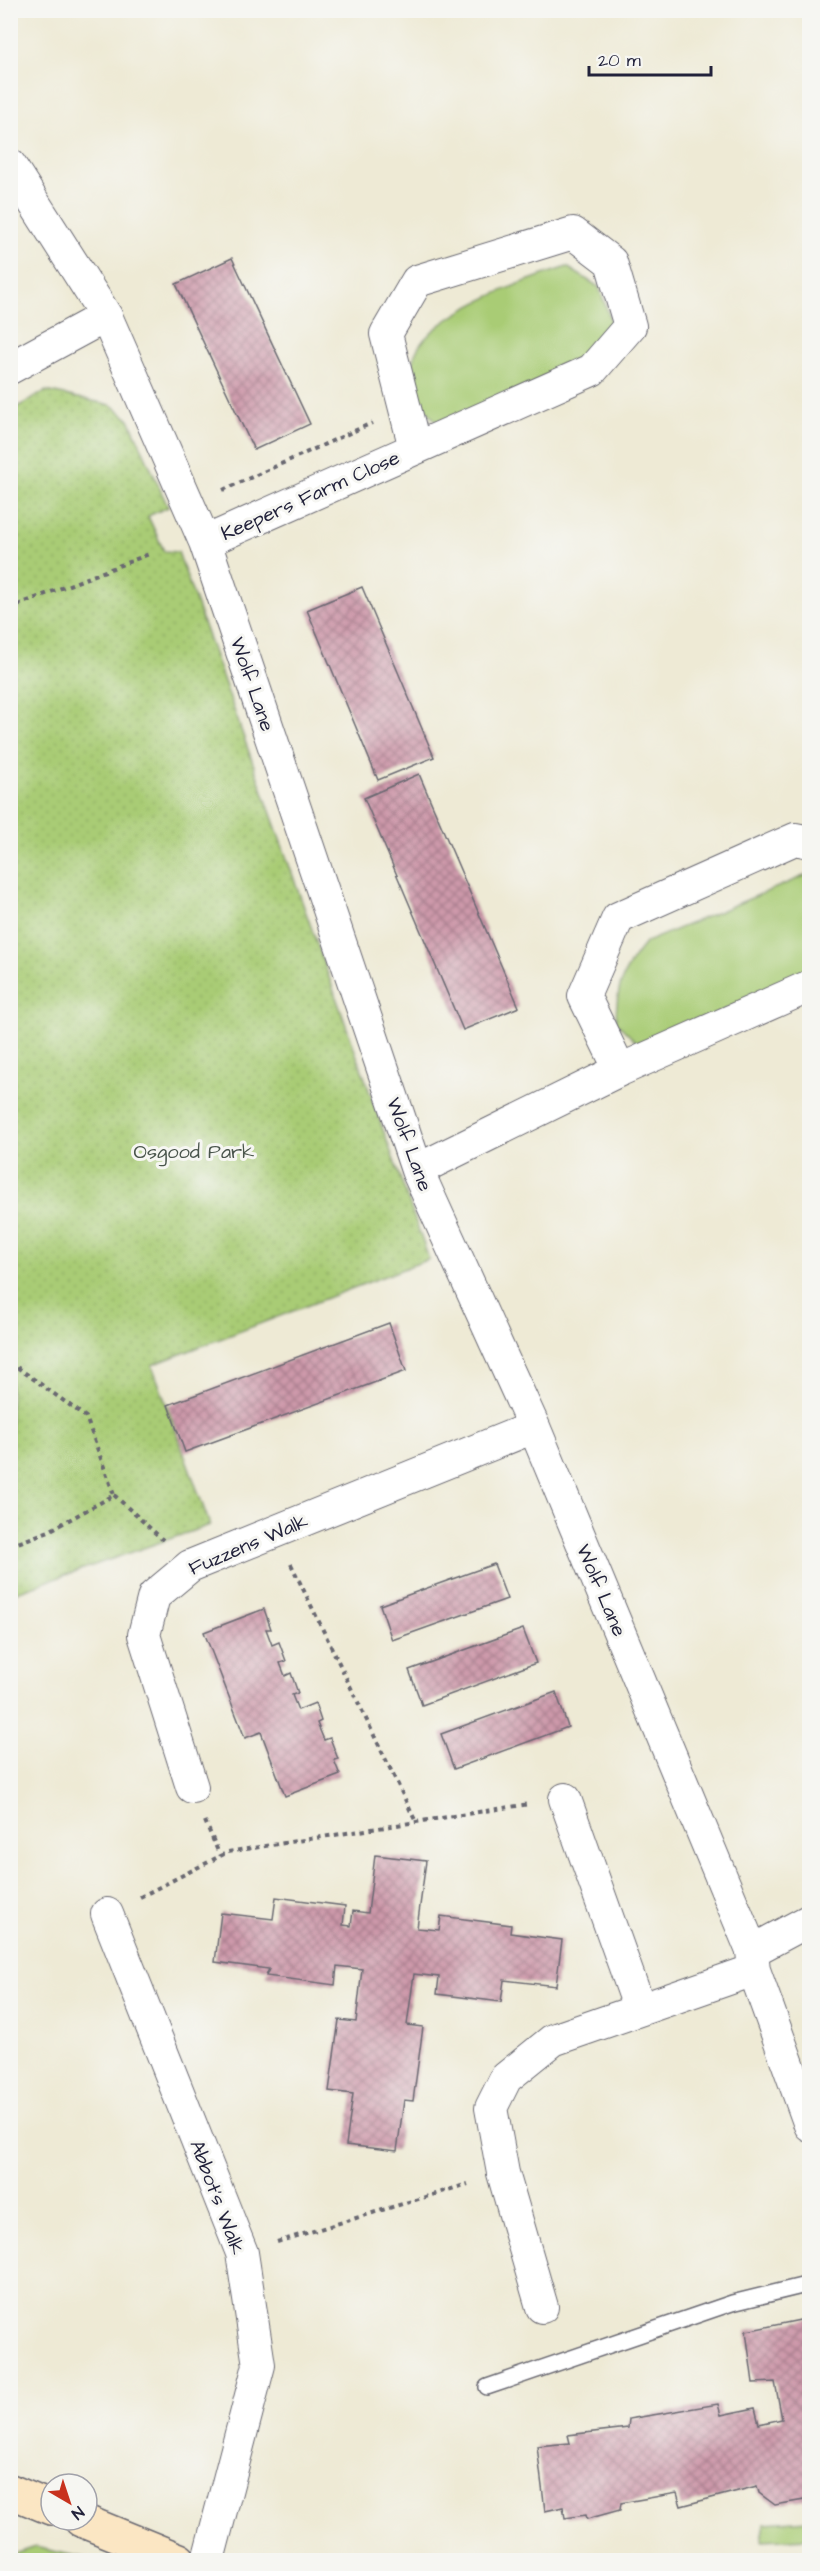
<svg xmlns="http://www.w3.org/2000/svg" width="820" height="2571" font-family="'Architects Daughter',sans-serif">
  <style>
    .grass { fill: #a9cc75; stroke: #667758; stroke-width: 1.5 }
    .park { fill: url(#park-dots); stroke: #667758; stroke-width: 1.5 }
    .building { fill: url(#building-cross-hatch) }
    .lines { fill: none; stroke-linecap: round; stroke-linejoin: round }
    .lane-casing { stroke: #696871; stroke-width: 18 }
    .street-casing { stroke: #696871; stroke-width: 34 }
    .secondary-casing { stroke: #696871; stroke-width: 36 }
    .path { stroke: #696871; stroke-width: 4; stroke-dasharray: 4.5 4.5; stroke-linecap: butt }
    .lane { stroke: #fff; stroke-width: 15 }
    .street { stroke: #fff; stroke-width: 32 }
    .secondary { stroke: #fbe6c3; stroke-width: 33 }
    .labels { text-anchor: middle; stroke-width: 6; stroke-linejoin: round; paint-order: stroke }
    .street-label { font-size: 20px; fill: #22223b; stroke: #f6f6f2 }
    .park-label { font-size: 20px; fill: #4a554c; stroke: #f6f6f2 }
  </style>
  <defs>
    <pattern id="park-dots" width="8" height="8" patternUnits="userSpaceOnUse" patternTransform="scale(1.5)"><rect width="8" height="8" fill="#a9cc75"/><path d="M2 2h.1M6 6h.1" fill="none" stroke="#91af66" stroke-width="1.8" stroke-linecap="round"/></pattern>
    <pattern id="building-cross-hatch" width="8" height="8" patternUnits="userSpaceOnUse" patternTransform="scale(1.5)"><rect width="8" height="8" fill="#cd99aa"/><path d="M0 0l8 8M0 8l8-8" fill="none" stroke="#a67c8c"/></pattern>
  </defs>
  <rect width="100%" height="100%" fill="#f6f6f2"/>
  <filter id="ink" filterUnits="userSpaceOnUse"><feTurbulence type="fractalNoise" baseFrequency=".0167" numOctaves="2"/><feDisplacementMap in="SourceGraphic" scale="12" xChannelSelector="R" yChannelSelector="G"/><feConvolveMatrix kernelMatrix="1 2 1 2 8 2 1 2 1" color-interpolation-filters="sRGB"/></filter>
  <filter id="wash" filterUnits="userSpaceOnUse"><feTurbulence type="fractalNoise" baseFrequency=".008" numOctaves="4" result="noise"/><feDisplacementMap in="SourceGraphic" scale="24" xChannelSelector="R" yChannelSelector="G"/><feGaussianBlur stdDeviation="1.35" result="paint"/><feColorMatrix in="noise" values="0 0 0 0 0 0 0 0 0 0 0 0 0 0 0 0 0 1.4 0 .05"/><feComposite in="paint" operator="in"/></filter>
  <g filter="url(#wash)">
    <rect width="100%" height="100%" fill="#eeead5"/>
    <path class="grass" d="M567 267 599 287 611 321 606 344 589 364 441 426C426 413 417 399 415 379 415 374 412 366 413 361 421 316 529 279 567 267Z
      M809 874V971L660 1040 636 1042 616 1022C616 987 623 969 646 942Z
      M809 2520V2538L762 2540 765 2523Z
      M35 2547 88 2559 91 2560H11V2555Z
      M809 2555V2560H758L759 2557Z"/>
    <path class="park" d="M46 391 111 405 129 419 168 507 148 516 164 551 178 552 429 1259 152 1365 210 1525 11 1594 10 411Z"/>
    <g id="blocks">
      <path class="building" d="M232 258 310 424 254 450 176 284Z
        M362 587 434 757 378 780 307 610Z
        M419 774 519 1007 463 1030 364 798Z
        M389 1323 406 1371 185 1452 168 1405Z
        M494 1564 507 1599 392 1640 380 1605Z
        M264 1609 271 1629H266L272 1645 279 1642 286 1661 280 1663 285 1676 291 1673 298 1693 292 1695 298 1710 315 1703 321 1721 317 1723 324 1740 330 1738 338 1759 334 1760 340 1775 285 1796 261 1732 245 1738 204 1632Z
        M523 1629 536 1663 422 1705 409 1670Z
        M556 1692 568 1727 454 1769 441 1734Z
        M375 1855 426 1861 417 1928 439 1930 441 1916 511 1925 510 1933 562 1940 556 1986 504 1980 501 2002 437 1994 439 1977 414 1974 407 2025 423 2027 413 2101 404 2100 397 2151 346 2145 353 2094 329 2091 339 2020 356 2022 362 1969 337 1966 335 1985 266 1976 269 1969 215 1962 221 1913 273 1919 276 1897 345 1906 343 1925 351 1926 353 1911 368 1913Z
        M810 2318V2499L775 2505 759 2493 757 2486 681 2506 677 2493 621 2503 620 2510 587 2519 586 2515 565 2518 563 2507 545 2511 537 2446 570 2443 568 2435 628 2428 629 2419 718 2404 721 2415 755 2408 759 2424 782 2419 775 2382 753 2383 746 2331Z"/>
    </g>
  </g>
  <g filter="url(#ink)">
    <use href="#blocks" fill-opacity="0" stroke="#696871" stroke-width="1.5"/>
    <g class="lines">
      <g class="lane-casing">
        <path id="lane" d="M487 2387 732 2303 810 2284"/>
      </g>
      <g class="street-casing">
        <path id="street" d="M10 165 106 316 205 542 417 1170 534 1427 752 1951 754 1970 810 2125
          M10 368 106 316
          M205 542 592 370 630 326 611 262 573 233 417 281 386 334 415 448
          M620 1070 584 996 618 918 795 839 810 842
          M417 1170 620 1070 810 986
          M192 1787 144 1635 154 1596 190 1566 534 1427
          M565 1799 640 2009
          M107 1914 242 2253 259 2365 208 2560
          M752 1951 810 1920
          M542 2307 503 2173 491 2108 506 2078 553 2040 754 1970"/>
      </g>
      <g class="secondary-casing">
        <path id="secondary" d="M10 2491 51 2508
          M81 2520 179 2560"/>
      </g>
      <path class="path" d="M223 490 372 423
        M10 622 20 604 149 554
        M10 1362 86 1417 114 1495 49 1531 10 1546
        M114 1495 163 1540
        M291 1564 416 1822
        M205 1821 220 1856
        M140 1897 228 1852 529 1804
        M277 2242 468 2184"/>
      <use href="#lane" class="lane"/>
      <use href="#street" class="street"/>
      <use href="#secondary" class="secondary"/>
    </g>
  </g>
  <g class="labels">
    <g class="street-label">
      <text transform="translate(310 495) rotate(-24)" y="7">Keepers Farm Close</text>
      <text transform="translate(253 684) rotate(71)" y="7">Wolf Lane</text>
      <text transform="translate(410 1144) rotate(70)" y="7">Wolf Lane</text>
      <text transform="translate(248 1544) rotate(-23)" y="7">Fuzzens Walk</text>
      <text transform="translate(602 1590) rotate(67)" y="7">Wolf Lane</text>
      <text transform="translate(218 2197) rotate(69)" y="7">Abbot's Walk</text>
    </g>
    <g class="park-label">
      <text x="194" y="1158">Osgood Park</text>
    </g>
  </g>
  <rect width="820" height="2571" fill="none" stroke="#f6f6f2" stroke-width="36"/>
  <g transform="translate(69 2502) rotate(141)"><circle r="28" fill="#f6f6f2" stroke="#a1a1a9" stroke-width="1.5"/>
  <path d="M0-4.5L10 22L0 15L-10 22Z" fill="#c8321e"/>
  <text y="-9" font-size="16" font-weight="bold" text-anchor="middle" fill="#22223b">N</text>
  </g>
  <path d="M589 66v9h122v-9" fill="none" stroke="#22223b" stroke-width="3"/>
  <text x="598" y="66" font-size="18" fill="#22223b" stroke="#f6f6f2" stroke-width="4.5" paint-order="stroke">20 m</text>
</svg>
